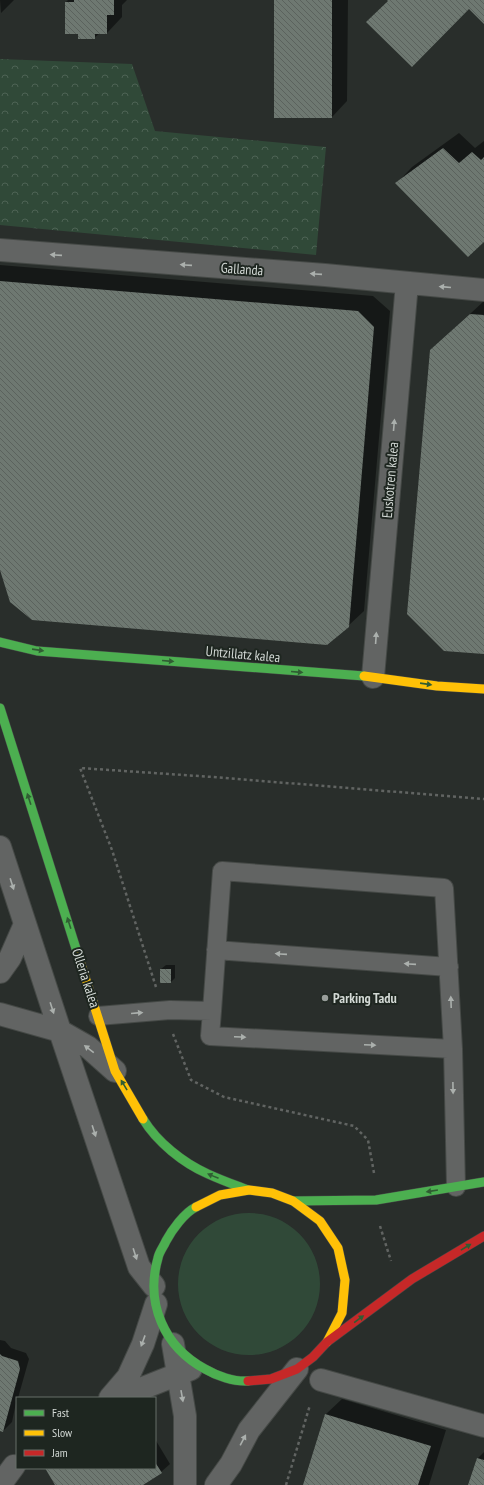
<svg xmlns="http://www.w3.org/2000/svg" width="484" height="1485" font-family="'PT Sans Narrow',sans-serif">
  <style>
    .park { fill: url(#park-crowns) }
    .garden { fill: #304938 }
    .shadow { fill: #0007 }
    .building { fill: url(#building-back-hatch) }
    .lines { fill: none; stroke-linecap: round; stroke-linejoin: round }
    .lane-casing { stroke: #454946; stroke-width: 20 }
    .street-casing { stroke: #454946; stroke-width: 24 }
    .fast-casing { stroke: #454946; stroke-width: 10 }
    .slow-casing { stroke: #454946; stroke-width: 10 }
    .jam-casing { stroke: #454946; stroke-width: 10 }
    .path { stroke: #616462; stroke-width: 2.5; stroke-dasharray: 3 3; stroke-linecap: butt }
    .lane { stroke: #626463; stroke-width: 18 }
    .street { stroke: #626463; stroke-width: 22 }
    .fast { stroke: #4caf50; stroke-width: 9 }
    .slow { stroke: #ffc107; stroke-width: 9 }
    .jam { stroke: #c62828; stroke-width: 9 }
    .oneway { fill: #abb0ad }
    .oneway2 { fill: #305d33 }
    .poi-dot { fill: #989d9a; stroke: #1e2620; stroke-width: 1.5 }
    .labels { text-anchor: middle; stroke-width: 4; stroke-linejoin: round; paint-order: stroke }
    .street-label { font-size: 14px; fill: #d3d9d5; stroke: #1e2620 }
    .poi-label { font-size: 14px; font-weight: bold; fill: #d3d9d5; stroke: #1e2620; text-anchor: start }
  </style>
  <defs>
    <pattern id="park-crowns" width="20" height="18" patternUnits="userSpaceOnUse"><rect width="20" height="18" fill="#304938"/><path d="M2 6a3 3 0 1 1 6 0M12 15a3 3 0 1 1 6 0" fill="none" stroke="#4d6354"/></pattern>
    <pattern id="building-back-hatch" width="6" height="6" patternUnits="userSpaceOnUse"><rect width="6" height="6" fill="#6e7871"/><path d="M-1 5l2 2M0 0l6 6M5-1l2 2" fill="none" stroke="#5b625d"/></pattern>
  </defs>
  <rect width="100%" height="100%" fill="#292e2b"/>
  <path class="park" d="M0 59 132 64 155 131 326 147 316 255 0 225Z"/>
  <path class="garden" d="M178 1284a71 71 0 1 1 142 0a71 71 0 1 1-142 0Z"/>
  <path class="shadow" d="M0 0H14L1 13Z
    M68 0H127L122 5V17L107 33H100L94 38 79 33 66 2Z
    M275 0H348L347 101 332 117Z
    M459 133 475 148 484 141V241L397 183 412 167Z
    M0 265 373 296 390 311 364 611 348 626 0 567Z
    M484 301V653L431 350Z
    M166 965H175V978L171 982 161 969Z
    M0 1340 5 1341 11 1348 26 1353 29 1359 18 1398H17L12 1422 3 1431 0 1430Z
    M342 1399 446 1430 429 1485H304L326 1414Z
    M155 1439 170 1464 161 1472 141 1485H56L47 1468H155Z
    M484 1452V1485H469L478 1458Z"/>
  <path class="building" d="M74 0H114V15H107V34H95V39H78V34H65V2H74Z
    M274 0H332V118H274Z
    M387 0H484V24L469 9 412 67 366 22 388 1Z
    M443 148 459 163 472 152 481 160 484 157V242L468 257 395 183Z
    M0 281 358 311 374 327 349 627 327 645 32 620 10 602 0 570Z
    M470 314 484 315V654L444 651 407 614 430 350Z
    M160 969H171V983H160Z
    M0 1354 2 1356 18 1361 20 1369 3 1432 0 1431Z
    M325 1414 431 1446 418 1485H303Z
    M477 1458 484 1460V1485H468Z
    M155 1462 162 1473 143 1485H55L45 1468H155Z"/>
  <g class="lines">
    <g class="lane-casing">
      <path id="lane" d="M216 950 449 967
        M98 1016 170 1010 212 1011 210 1036 453 1049 444 888 222 871 212 1011
        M453 1049 456 1187"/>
    </g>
    <g class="street-casing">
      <path id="street" d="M0 250 325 275 484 290
        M373 677 407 283
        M0 847 60 1031 139 1267 154 1286
        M0 972 10 958 25 924
        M0 1014 60 1031 88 1047 115 1071
        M173 1344 185 1416V1485
        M321 1380 484 1426
        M110 1398 128 1377 143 1344 156 1304
        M118 1398 191 1369
        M0 1485 14 1466
        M216 1485 231 1464 249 1430 297 1369"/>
    </g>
    <g class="fast-casing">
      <path id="fast" d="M0 642 37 651 364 676
        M0 708 78 955
        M143 1119C157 1142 183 1163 208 1174 221 1180 235 1185 248 1190
        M293 1201 376 1200 484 1182
        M196 1207C184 1213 172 1230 166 1241 164 1246 159 1252 158 1258 145 1303 164 1347 205 1369 217 1376 234 1382 248 1381"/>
    </g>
    <g class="slow-casing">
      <path id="slow" d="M364 676 437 686 484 689
        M78 955 115 1071 143 1119
        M196 1207 220 1195 249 1190 272 1193 293 1201 320 1221 338 1248 345 1280 342 1313 327 1342"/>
    </g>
    <g class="jam-casing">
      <path id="jam" d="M248 1381 271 1379 297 1369 313 1357 327 1342 412 1279 484 1236"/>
    </g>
    <path class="path" d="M156 987 112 850 80 768 213 777 484 799
      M173 1034 191 1080 224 1097 354 1126 368 1140 374 1173
      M380 1226 391 1261
      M286 1485 310 1405"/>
    <use href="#lane" class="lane"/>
    <use href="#street" class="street"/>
    <use href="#fast" class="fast"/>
    <use href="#slow" class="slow"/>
    <use href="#jam" class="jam"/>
  </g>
  <defs><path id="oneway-solid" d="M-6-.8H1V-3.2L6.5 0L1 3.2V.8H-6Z"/></defs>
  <g class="oneway">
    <use href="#oneway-solid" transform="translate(56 255) rotate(-176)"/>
    <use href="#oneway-solid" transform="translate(186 265) rotate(-176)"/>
    <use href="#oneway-solid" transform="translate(316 274) rotate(-176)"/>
    <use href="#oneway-solid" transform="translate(445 287) rotate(-175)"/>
    <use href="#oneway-solid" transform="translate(394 425) rotate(-85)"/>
    <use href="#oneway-solid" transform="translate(376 638) rotate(-86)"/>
    <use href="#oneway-solid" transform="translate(12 884) rotate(72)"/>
    <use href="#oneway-solid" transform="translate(281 954) rotate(-176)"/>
    <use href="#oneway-solid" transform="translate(410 964) rotate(-176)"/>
    <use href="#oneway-solid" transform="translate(451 1002) rotate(-92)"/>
    <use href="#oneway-solid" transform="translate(52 1008) rotate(72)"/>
    <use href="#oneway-solid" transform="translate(137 1013) rotate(-5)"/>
    <use href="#oneway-solid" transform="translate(240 1037) rotate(3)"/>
    <use href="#oneway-solid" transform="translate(370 1045) rotate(3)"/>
    <use href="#oneway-solid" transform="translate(89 1049) rotate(-143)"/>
    <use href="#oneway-solid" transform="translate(453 1088) rotate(89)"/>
    <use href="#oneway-solid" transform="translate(94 1131) rotate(72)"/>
    <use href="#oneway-solid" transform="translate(135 1254) rotate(72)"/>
    <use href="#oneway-solid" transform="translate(143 1341) rotate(110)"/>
    <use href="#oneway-solid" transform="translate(182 1396) rotate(80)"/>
    <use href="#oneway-solid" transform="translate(243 1440) rotate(-62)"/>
  </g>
  <g class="oneway2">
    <use href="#oneway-solid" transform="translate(38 650) rotate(8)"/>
    <use href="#oneway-solid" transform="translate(168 661) rotate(5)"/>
    <use href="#oneway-solid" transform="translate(297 672) rotate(5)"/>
    <use href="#oneway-solid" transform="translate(426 684) rotate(8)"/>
    <use href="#oneway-solid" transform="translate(29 799) rotate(-108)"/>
    <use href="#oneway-solid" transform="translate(69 923) rotate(-108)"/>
    <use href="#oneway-solid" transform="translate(124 1085) rotate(-121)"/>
    <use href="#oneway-solid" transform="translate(213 1176) rotate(-158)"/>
    <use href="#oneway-solid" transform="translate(432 1191) rotate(171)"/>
    <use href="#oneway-solid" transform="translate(466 1247) rotate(-31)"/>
    <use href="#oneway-solid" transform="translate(359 1319) rotate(-36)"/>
  </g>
  <circle class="poi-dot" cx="325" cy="998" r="4"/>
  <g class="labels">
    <g class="street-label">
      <text transform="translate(242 269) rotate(4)" y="5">Gallanda</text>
      <text transform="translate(390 480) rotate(-85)" y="5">Euskotren kalea</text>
      <text transform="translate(243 654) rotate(5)" y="5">Untzillatz kalea</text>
      <text transform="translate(86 978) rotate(72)" y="5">Olleria kalea</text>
    </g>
    <g class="poi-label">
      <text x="333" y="1003">Parking Tadu</text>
    </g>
  </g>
  <rect x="16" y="1397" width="140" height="72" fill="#1e2620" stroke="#666e68"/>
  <rect x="24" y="1410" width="20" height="6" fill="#4caf50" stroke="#666e68"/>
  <text x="52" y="1417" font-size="12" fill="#d3d9d5">Fast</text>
  <rect x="24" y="1430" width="20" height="6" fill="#ffc107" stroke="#666e68"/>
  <text x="52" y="1437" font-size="12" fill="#d3d9d5">Slow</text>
  <rect x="24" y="1450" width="20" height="6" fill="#c62828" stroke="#666e68"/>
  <text x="52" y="1457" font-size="12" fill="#d3d9d5">Jam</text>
</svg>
